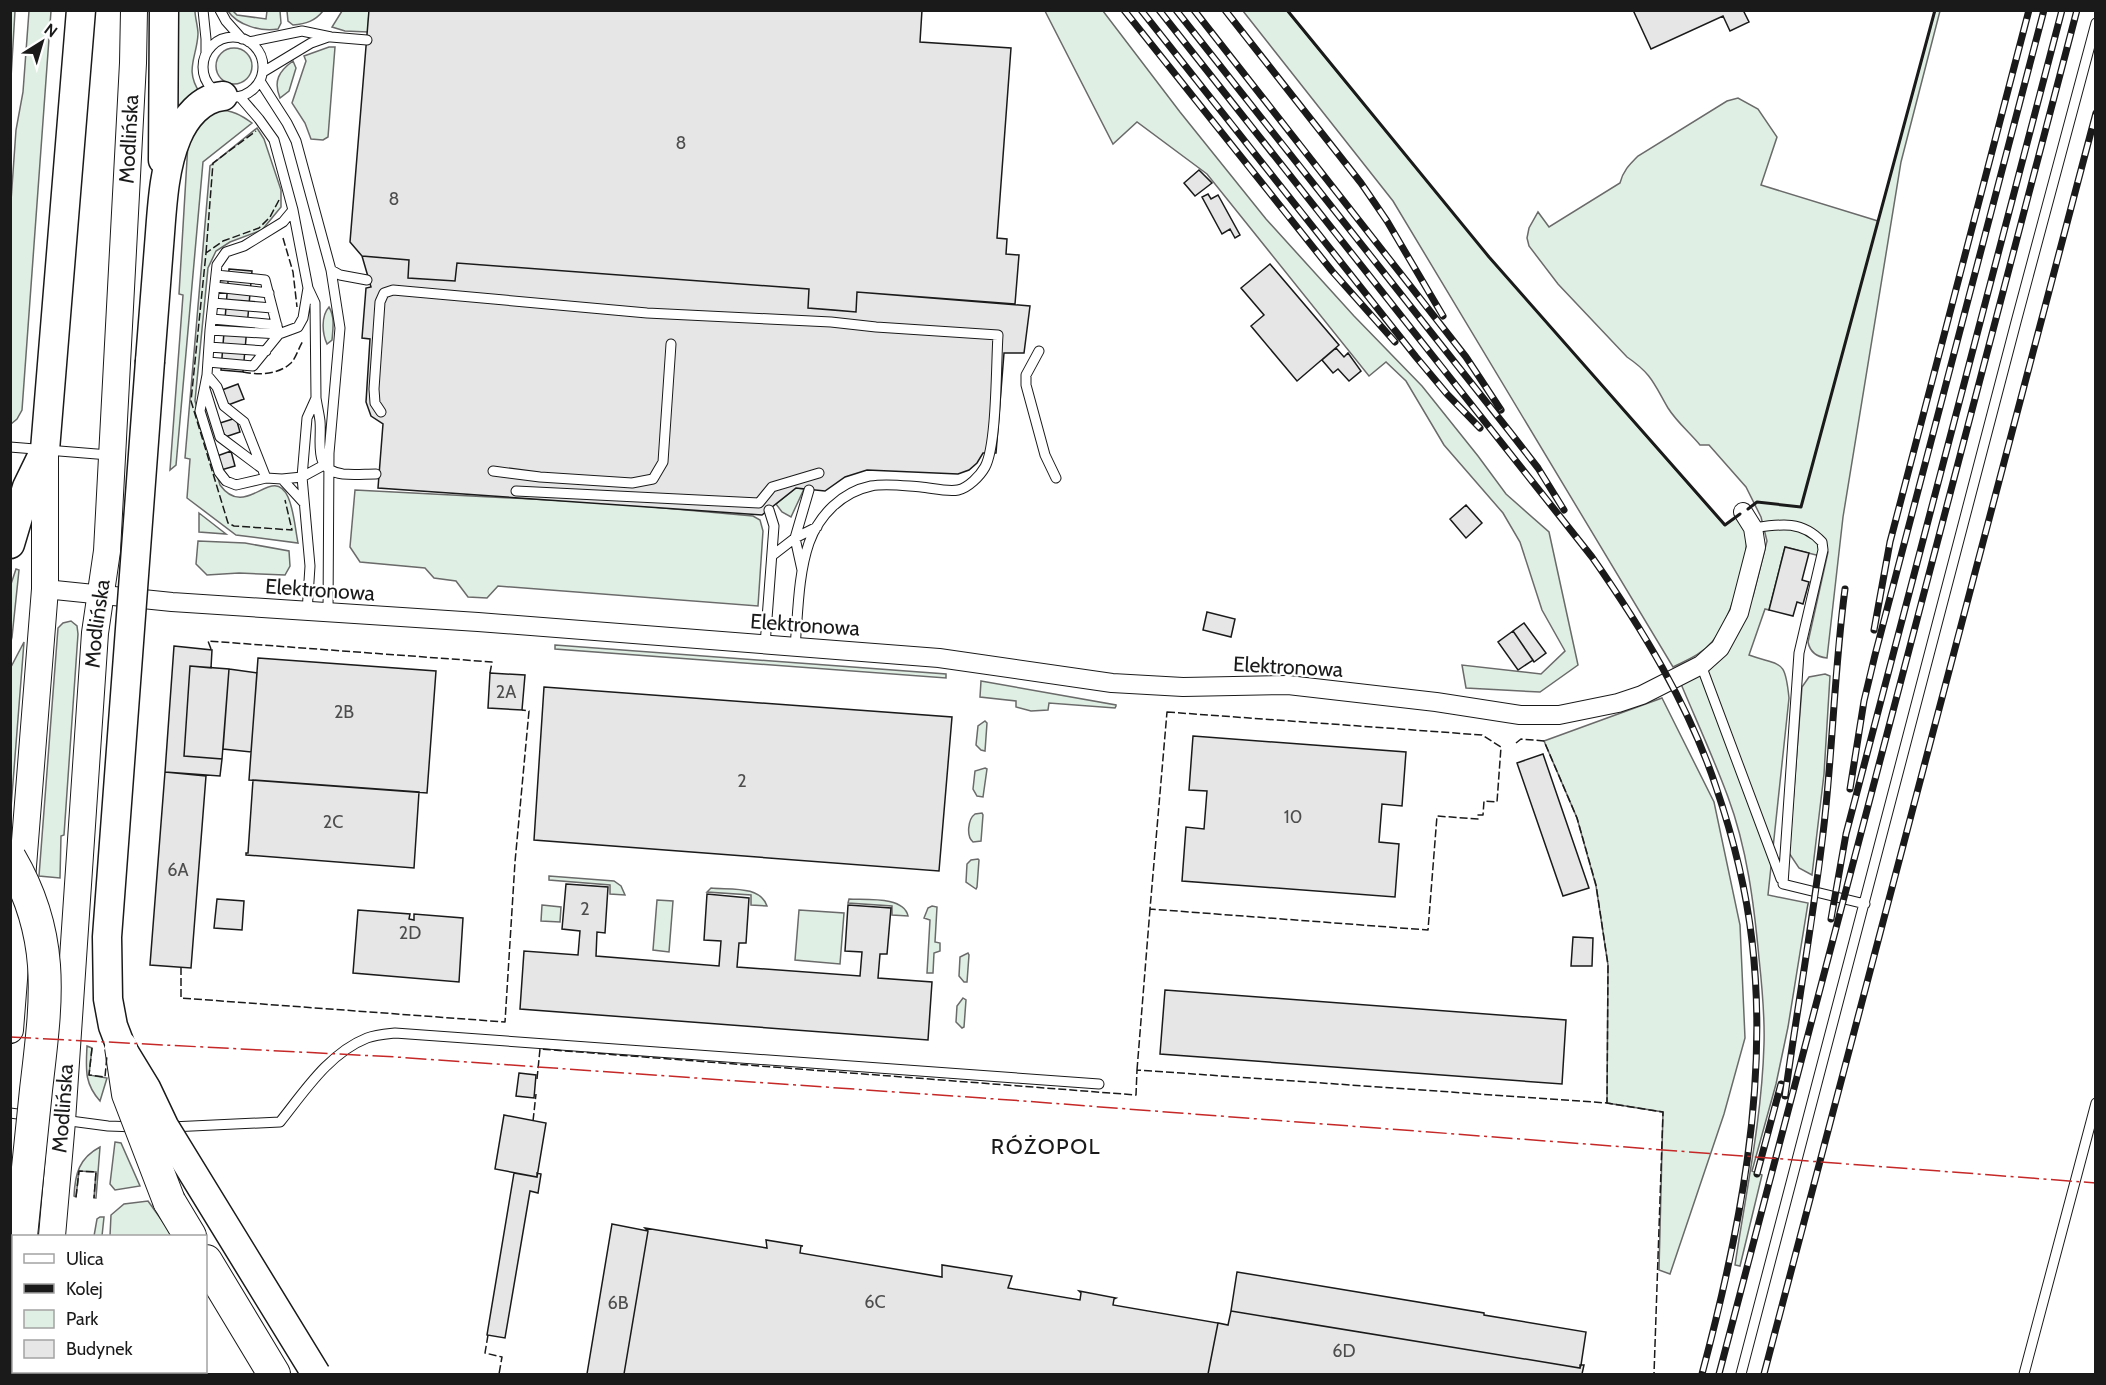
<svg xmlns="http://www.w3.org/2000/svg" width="2106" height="1385" font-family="Cabin,sans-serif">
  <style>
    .green { fill: #e0efe3; stroke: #6a6a6a; stroke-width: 1.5 }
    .building { fill: #e6e6e6; stroke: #1a1a1a; stroke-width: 1.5 }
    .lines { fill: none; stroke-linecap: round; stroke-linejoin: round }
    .service-casing { stroke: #1a1a1a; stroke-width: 11 }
    .minor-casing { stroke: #1a1a1a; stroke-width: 20 }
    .secondary-casing { stroke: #1a1a1a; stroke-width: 28 }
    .primary-casing { stroke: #1a1a1a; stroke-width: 31 }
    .motorway-casing { stroke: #1a1a1a; stroke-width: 34 }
    .service { stroke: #fff; stroke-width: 9 }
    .minor { stroke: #fff; stroke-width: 18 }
    .secondary { stroke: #fff; stroke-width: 26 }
    .primary { stroke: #fff; stroke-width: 28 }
    .motorway { stroke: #fff; stroke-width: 32 }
    .rail-casing { stroke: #1a1a1a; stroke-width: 7 }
    .rail { stroke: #fff; stroke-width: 4.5; stroke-dasharray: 14; stroke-linecap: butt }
    .primary-bridge-casing { stroke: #1a1a1a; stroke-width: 31; stroke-linecap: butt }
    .motorway-bridge-casing { stroke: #1a1a1a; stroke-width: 34; stroke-linecap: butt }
    .primary-bridge { stroke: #fff; stroke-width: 28 }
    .motorway-bridge { stroke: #fff; stroke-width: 32 }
    .fence { stroke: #1a1a1a; stroke-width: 1.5; stroke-dasharray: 8 3; stroke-linecap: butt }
    .wall { stroke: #1a1a1a; stroke-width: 3 }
    .power { stroke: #c62828; stroke-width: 1.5; stroke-dasharray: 21 4.5 3 4.5; stroke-linecap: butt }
    .labels { text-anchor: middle; stroke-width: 4.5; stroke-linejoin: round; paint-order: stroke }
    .number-label { font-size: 18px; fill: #4d4d4d }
    .street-label { font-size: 21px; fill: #1a1a1a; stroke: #fff }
    .neighbourhood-label { font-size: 22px; letter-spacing: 1.5px; fill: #1a1a1a; stroke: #fff }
  </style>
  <rect width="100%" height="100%" fill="#fff"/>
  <path class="green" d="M11 10 15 11 11 78 10 11Z
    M29 11H51L22 410 17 419 11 424V201L16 130 23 92Z
    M177 11H195C195 18 198 26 198 34 197 57 184 70 200 93L177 116Z
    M228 11H233L237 15 266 19 267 11H280L281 23 278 29C261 32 237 25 228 11Z
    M287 11V10L323 11C315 21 306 24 293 25L288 21Z
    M342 11H369L368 32 345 31 332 27Z
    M1045 11H1103L1180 112 1266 219 1354 316 1422 386 1478 456 1506 494 1549 532 1578 665 1540 692 1466 688 1462 665 1541 674 1565 651 1542 610 1520 542 1503 513 1444 445 1406 381 1386 362 1369 376 1207 174 1137 122 1113 144Z
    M1243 11H1287L1489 257 1724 525 1737 517C1741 522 1745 527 1746 532 1750 559 1729 622 1712 642 1701 655 1687 660 1673 667L1393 201Z
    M1935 11H1940L1901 162 1843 517 1827 658C1817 657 1810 652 1808 642L1828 552 1820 550 1819 554 1816 555 1785 547 1769 610 1765 609 1749 655C1782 667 1785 658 1789 698L1768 895 1808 903 1788 1027 1776 1084 1752 1171 1762 1175 1740 1266 1735 1265C1746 1192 1762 1118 1764 1044 1765 1015 1762 986 1759 958 1754 904 1747 848 1728 797 1714 759 1697 722 1681 684L1710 669 1726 654 1753 596 1767 541 1761 517 1746 487 1709 445H1700C1690 433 1676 421 1668 408 1654 384 1652 374 1627 357L1558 284 1529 246 1527 238 1529 228 1538 212 1549 227 1620 183C1623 171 1629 165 1638 156L1727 101 1738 98 1758 109 1777 137 1761 185 1878 221Z
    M329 47H335L328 137 323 140 311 139 305 123 292 103 306 61 304 56Z
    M216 66a18 18 0 1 1 36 0a18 18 0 1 1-36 0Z
    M293 61 296 68 289 91 280 98C273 81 279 71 293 61Z
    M218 110C232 110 241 115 252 123L203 162 176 465 170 470 183 295 179 294 188 143 197 124Z
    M257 128 264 139 281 190V207L262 230 230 242 216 251 208 268 195 401 220 485C246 521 272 463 288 497 294 510 295 528 298 543L236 535 187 498 190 459 185 458 210 166Z
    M329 307C335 317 333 329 332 340L327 344C322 333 321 316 329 307Z
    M796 488 804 489 791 517 782 512 776 504Z
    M355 490 608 503 753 516 760 520 763 531 758 606 498 586 487 598 468 597 456 581 434 578 425 568 360 562 350 547Z
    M199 513 226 534 199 532Z
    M198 541 245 543 289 551 290 566 285 575 239 573 207 575 196 564Z
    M16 569 19 570 12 637 11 641V584Z
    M71 621 77 626 78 634 64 835 61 836 60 878 39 876 58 628 63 623Z
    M24 642 11 808V667Z
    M555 645 946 674V678L555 649Z
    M1825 674 1830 676 1824 774 1812 875 1799 868 1789 853 1802 687 1809 677Z
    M981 681 1116 705V706L1115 708 1049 703 1048 710 1031 711 1016 707V701L980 697Z
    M1662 698 1714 802 1740 925 1745 1038 1724 1114 1670 1274 1659 1270 1663 1112 1607 1103 1608 965 1596 886 1577 818 1544 741Z
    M985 721 987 723 985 751 981 750 976 745 978 726Z
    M985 768 987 769 983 797 977 796 973 789 975 771Z
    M982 813 983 815 981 841 973 842C966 836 968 819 975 814Z
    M978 859 979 860 977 887 976 889 966 882 967 864 971 860Z
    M549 876 614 881 621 886 625 895 610 894V885L549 880Z
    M711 888C729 890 760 885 767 906L751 905V895L707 892Z
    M849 899C866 900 904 896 908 916L892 915V906L848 903Z
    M657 900 673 901 669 952 653 950Z
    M542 905 561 907 560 922 541 921Z
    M932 906 937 907 935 942 940 943V951L934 953 933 973H927L930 920 924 918 928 908Z
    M799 910 844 913 840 964 795 960Z
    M968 953 969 955 967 982H964L959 976 960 957Z
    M963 998 966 1000 964 1027 962 1028 956 1022 957 1006Z
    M87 1046 92 1048 89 1075 107 1078 100 1101C84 1083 86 1069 87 1046Z
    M115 1142 121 1143 140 1186 115 1190 110 1184Z
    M100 1147 96 1198H94L96 1172 79 1171 76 1197 74 1196C75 1174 79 1158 100 1147Z
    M148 1201 173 1236H110L111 1215 124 1204Z
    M100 1217H104L102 1236H94L97 1219Z
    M101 1372H173V1374H100Z"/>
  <path class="building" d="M369 10H922L920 42 1011 48 997 238 1007 239 1006 254 1019 255 1015 304 857 292 856 312 834 310 808 308 809 289 457 263 455 281 408 278 409 260 362 256 350 242Z
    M1633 10H1743L1749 22 1730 31 1723 16 1651 49Z
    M1199 170 1212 183 1195 196 1184 183Z
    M1208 194 1211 199 1218 195 1240 235 1235 238 1230 229 1222 234 1202 197Z
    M362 256 409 260 408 278 424 279 455 281 457 263 809 289 808 308 856 312 857 292 1030 306 1024 353H1004L996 453H983L977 463 969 470 958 474 867 470 845 477 825 491 796 488 762 515 378 488 383 424 371 416 366 402 370 339 362 338 366 288 371 287Z
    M1270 264 1339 345 1297 381 1251 326 1264 315 1241 288Z
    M229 269 252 271 243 372 221 370Z
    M1336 348 1344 357 1348 353 1361 371 1349 381 1338 369 1333 373 1322 360Z
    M238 384 244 399 228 405 222 390Z
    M236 418 240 432 225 437 220 423Z
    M231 451 235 466 221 470 217 456Z
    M1466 505 1482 523 1466 538 1450 519Z
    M1785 547 1809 553 1802 580 1809 582 1803 604 1797 602 1793 616 1769 610Z
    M1207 612 1235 619 1231 637 1203 630Z
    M1524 623 1546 653 1534 662 1513 631Z
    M1513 631 1533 660 1518 670 1498 642Z
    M174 646 212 650 211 668 190 666 184 756 222 759 220 776 165 772Z
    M258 658 436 671 427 793 249 780Z
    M190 666 229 669 222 759 184 756Z
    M229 669 257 673 251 752 223 749Z
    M490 673 525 675 522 710 488 708Z
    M544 687 952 717 939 871 534 840Z
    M1193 736 1406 752 1402 806 1382 804 1379 842 1399 844 1395 897 1182 881 1186 827 1204 829 1207 791 1189 790Z
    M1543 754 1589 888 1563 896 1517 763Z
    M165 772 206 776 191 968 150 965Z
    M253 780 419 792 414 868 246 855V853H248Z
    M566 884 608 887 605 933 597 932 596 956 719 966 721 941 704 940 707 894 749 898 746 943H739L737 967 860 976 862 952 845 951 848 905 891 908 887 954H880L878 978 932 982 928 1040 520 1009 524 951 578 955 580 931 562 929Z
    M217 899 244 901 242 930 214 928Z
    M358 910 410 914 409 919 414 920V914L463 918 459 982 353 973Z
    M1573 937 1593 938 1592 966H1571Z
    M1165 990 1566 1020 1562 1084 1160 1054Z
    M519 1073 536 1075 534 1098 516 1096Z
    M504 1115 546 1123 537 1177 495 1169Z
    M514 1173 537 1177V1173L541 1174 538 1193 530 1191 505 1338 487 1335Z
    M612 1224 648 1231 624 1374H587Z
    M645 1228 767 1248 766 1240 803 1246H801L800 1253 942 1277V1265L1012 1276 1008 1288 1080 1300 1081 1293 1079 1291 1116 1298 1114 1299 1113 1305 1218 1323 1208 1374H624L648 1231Z
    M1237 1272 1484 1313V1315L1586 1332 1581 1365 1580 1368 1231 1311Z
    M1231 1311 1580 1368V1365H1584L1582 1374H1208L1218 1323 1228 1325Z"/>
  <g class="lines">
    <g class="service-casing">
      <path id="service" d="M203 10 206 39V53
        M220 10 226 21 242 39
        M203 67a30 30 0 1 1 60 0a30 30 0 1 1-60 0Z
        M249 42 302 31 331 37 367 40
        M263 72 311 43 328 37
        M260 81 287 123 296 141 331 270 340 328 329 453 328 613
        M240 97 259 119 274 140 293 210 308 288 315 303 316 398 307 418 302 477 310 566 307 612
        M331 270 340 275 367 280
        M215 287 269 293
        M308 288 303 318 298 327 279 334 210 330 207 375 200 411 219 472 226 481 236 485 266 478 282 479 302 477 324 465 328 456
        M213 303 272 308
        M212 319 277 325
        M210 330 217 265 226 252 244 246 283 222 293 210
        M209 347 266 351
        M1039 351 1026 375V385L1045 455 1056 478
        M208 362 253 366 279 334 265 280 216 275
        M207 375 217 387 224 406 244 422 266 478
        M205 389 220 437 260 467
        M316 398C317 405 319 413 320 421 322 443 312 470 343 474 354 475 365 474 376 474
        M381 412 375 403 374 389 380 302 384 293 393 290 647 313 831 322 876 327 998 335C996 364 997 445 985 467 980 476 968 488 958 490 947 492 932 488 921 487 905 486 887 483 871 486 842 492 819 515 809 543 798 575 798 613 795 647
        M10 447 109 455
        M493 471 540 477 632 483 653 479 663 462 671 344
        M282 479 304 503
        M516 491 759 503 772 487 819 473
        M1753 528C1780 524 1802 520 1822 542L1823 550 1799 653 1783 884
        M773 555 795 538 817 527
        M802 570 795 538 809 490
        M765 645 774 526 769 510
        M1701 665 1781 879
        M1783 884 1865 904
        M10 1113 108 1126 136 1127
        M171 1127 280 1122C304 1092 329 1053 367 1038 375 1035 386 1034 395 1033L1099 1084
        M1741 1374 2016 322 2096 23
        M2024 1374 2096 1103"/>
    </g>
    <g class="minor-casing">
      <path id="minor" d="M45 589 172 602 478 622 939 658 1112 683 1183 687 1288 685 1436 702 1520 715H1559L1618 703 1642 695 1701 665 1720 648 1739 613 1756 547 1753 528 1743 512"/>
    </g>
    <g class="secondary-casing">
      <g id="secondary">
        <path d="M10 1030 45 589V450"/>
        <path id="s1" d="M52 1236 62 1121 95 633 107 551 133 63 134 10"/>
        <path d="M36 1374 37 1372"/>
      </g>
    </g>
    <g class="primary-casing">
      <path id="primary" d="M163 160 164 10
        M150 361C153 322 156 284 159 246 162 210 163 170 177 137 185 118 201 98 223 96
        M10 544 27 487 45 450 81 10"/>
    </g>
    <g class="motorway-casing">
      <path id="motorway" d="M169 1201 190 1236
        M206 1261 274 1374
        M10 1329 14 1301"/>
    </g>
    <use href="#service" class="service"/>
    <use href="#minor" class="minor"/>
    <use href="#secondary" class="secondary"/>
    <use href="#primary" class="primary"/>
    <use href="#motorway" class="motorway"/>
    <g class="rail-casing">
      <path id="rail" d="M1124 10 1332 271 1395 342
        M1141 10 1416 357 1447 394 1480 428
        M1159 10 1592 557C1641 627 1689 705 1716 787 1733 837 1746 888 1752 941 1769 1086 1739 1235 1702 1374
        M1176 10 1510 432 1538 468 1564 510
        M1194 10 1466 357 1501 410
        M1225 10 1361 183 1387 221 1443 316
        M1874 630 1890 542 2029 10
        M1850 789 1864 701 1875 655 2044 10
        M1831 919 1846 834 2062 10
        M1785 1096C1798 1003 1815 909 1825 816 1833 740 1835 664 1845 589
        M1757 1174 1781 1084
        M1719 1374 2077 10
        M1764 1374 2096 113"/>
    </g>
    <use href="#rail" class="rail"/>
    <g class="primary-bridge-casing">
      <path id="primary-bridge" d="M150 361 107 937 108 999 113 1026 121 1047 146 1088 164 1126 316 1374"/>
    </g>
    <g class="motorway-bridge-casing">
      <path id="motorway-bridge" d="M10 858C57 938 46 1003 36 1090 31 1139 26 1188 21 1236
        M121 1047 128 1094 169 1201"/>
    </g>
    <use href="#primary-bridge" class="primary-bridge"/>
    <use href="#motorway-bridge" class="motorway-bridge"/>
    <path class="fence" d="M279 200 270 217 259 228 223 241 206 253 191 401 228 523 234 526 292 530 285 500
      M283 238 293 272 297 307
      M206 253 213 163 256 131
      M243 372C259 375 278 375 291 363 296 358 299 347 303 341
      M211 649 208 641 492 662 490 673
      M1167 712 1482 735 1501 747 1497 802 1484 801 1483 815H1478V819L1437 816 1428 930 1150 909Z
      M1516 743 1521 739 1544 741 1577 818 1596 885 1608 965 1607 1103
      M181 967V998L505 1022 515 862 529 711 522 710
      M92 1048 89 1075 105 1077 107 1055
      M1137 1070 1150 909
      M537 1079 540 1049 1136 1095 1137 1070 1607 1103 1663 1112 1654 1374
      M533 1121 536 1094
      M76 1197 79 1171 96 1172 94 1198
      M488 1335 485 1353 502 1357 499 1374"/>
    <path class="wall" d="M1287 10 1489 257 1725 525 1740 514
      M1748 509 1757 502 1801 507 1935 10"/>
    <path class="power" d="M10 1037 396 1057 1010 1100 2096 1183"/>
  </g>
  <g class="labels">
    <g class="number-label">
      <text x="681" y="149">8</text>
      <text x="394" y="205">8</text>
      <text x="506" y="698">2A</text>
      <text x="344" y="718">2B</text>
      <text x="742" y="787">2</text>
      <text x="1293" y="823">10</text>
      <text x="333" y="828">2C</text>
      <text x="178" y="876">6A</text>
      <text x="585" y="915">2</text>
      <text x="410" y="939">2D</text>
      <text x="875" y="1308">6C</text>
      <text x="618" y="1309">6B</text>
      <text x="1344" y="1357">6D</text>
    </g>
    <g class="street-label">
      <text dy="7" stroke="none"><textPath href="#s1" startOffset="1100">Modlińska</textPath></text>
      <text transform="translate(320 590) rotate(4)" y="7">Elektronowa</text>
      <text dy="7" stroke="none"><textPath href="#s1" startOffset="614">Modlińska</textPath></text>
      <text transform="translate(805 625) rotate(4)" y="7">Elektronowa</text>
      <text transform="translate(1288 667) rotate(3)" y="7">Elektronowa</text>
      <text dy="7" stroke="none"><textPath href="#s1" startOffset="128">Modlińska</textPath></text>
    </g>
    <g class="neighbourhood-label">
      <text x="1046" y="1154">RÓŻOPOL</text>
    </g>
  </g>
  <rect width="2106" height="1385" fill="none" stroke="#1a1a1a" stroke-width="24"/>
  <rect x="12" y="1235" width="195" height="138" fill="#ffffff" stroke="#a3a3a3" stroke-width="1.5"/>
  <rect x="24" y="1254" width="30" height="9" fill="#ffffff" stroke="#a3a3a3" stroke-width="1.5"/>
  <text x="66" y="1265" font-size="18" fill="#1a1a1a">Ulica</text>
  <rect x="24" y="1284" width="30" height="9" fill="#1a1a1a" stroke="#a3a3a3" stroke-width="1.5"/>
  <text x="66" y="1295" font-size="18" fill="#1a1a1a">Kolej</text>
  <rect x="24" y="1310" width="30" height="18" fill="#e0efe3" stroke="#a3a3a3" stroke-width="1.5"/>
  <text x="66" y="1325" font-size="18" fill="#1a1a1a">Park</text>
  <rect x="24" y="1340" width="30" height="18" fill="#e6e6e6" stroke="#a3a3a3" stroke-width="1.5"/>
  <text x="66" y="1355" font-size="18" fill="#1a1a1a">Budynek</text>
  <g transform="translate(42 42) rotate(37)" stroke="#ffffff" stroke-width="4.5" paint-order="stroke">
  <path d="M0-4.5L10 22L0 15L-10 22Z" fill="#1a1a1a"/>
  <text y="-9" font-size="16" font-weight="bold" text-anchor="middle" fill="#1a1a1a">N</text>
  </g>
</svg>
